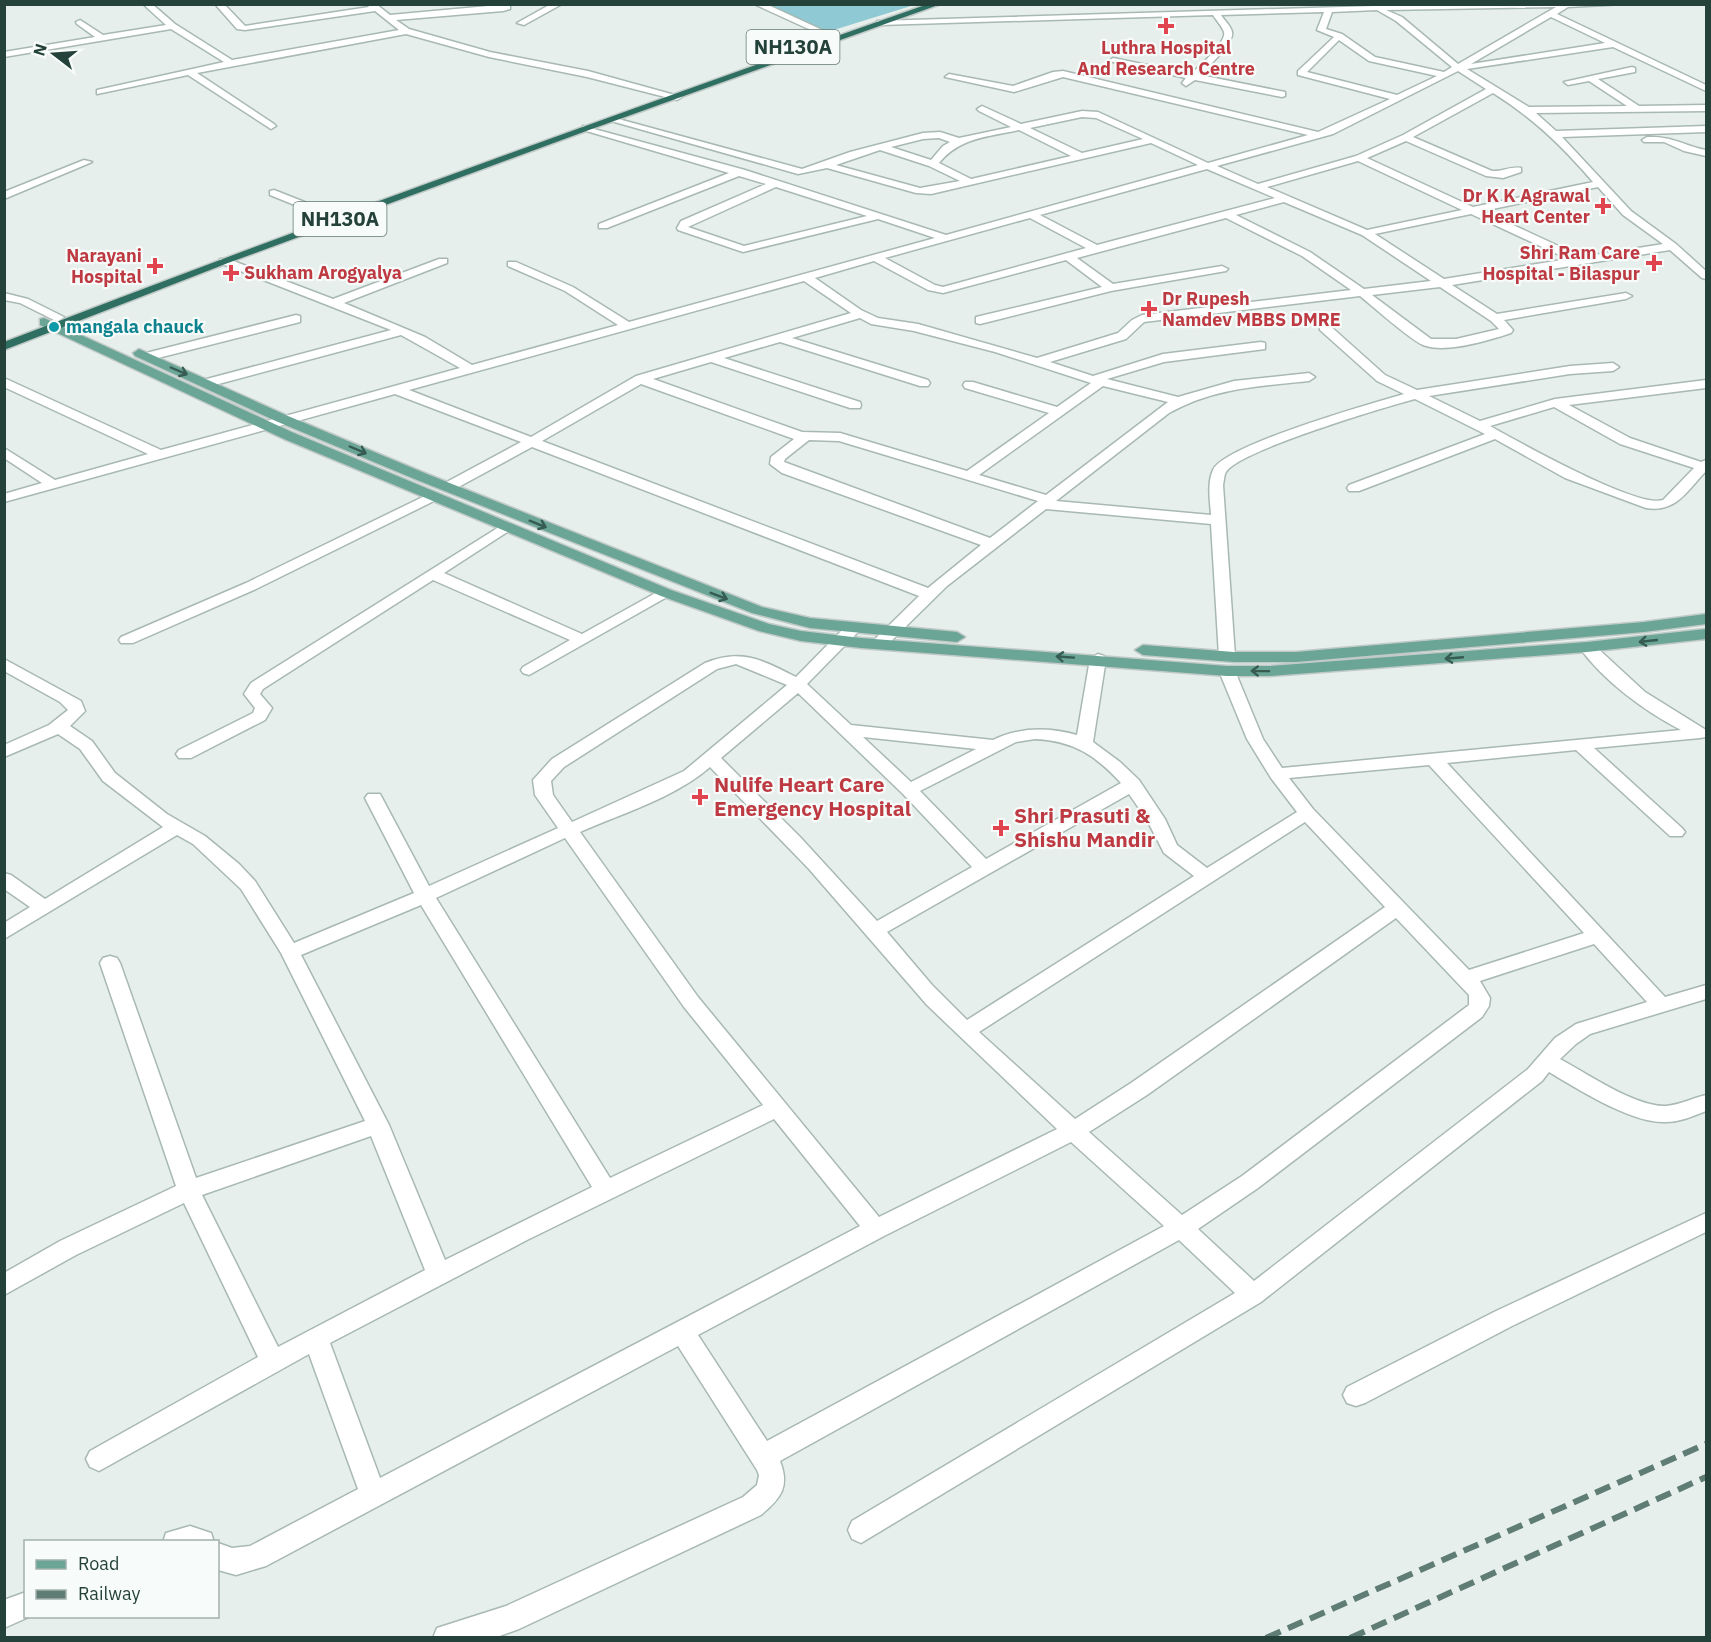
<svg xmlns="http://www.w3.org/2000/svg" width="1711" height="1642" font-family="'IBM Plex Sans',sans-serif">
  <style>
    .water { fill: #8ec9d4 }
    .lines { fill: none; stroke-linecap: round; stroke-linejoin: round }
    .minor-casing { stroke: #a8b8b2; stroke-width: 3 }
    .major-casing { stroke: #c2cac8; stroke-width: 3 }
    .highway-casing { stroke: #c2cac8; stroke-width: 3 }
    .minor { fill: #fff; fill-rule: evenodd }
    .major { fill: #6aa596; fill-rule: evenodd }
    .highway { fill: #2f6f62; fill-rule: evenodd }
    .rail { stroke: #5f7d75; stroke-width: 6; stroke-dasharray: 16 8; stroke-linecap: butt }
    .oneway { stroke: #365b51 }
    .health-dot { fill: #e0444e; stroke: #f7fbf9; stroke-width: 2 }
    .culture-dot { fill: #0f9aa8; stroke: #f7fbf9; stroke-width: 2 }
    .labels { text-anchor: middle; stroke-width: 4.5; stroke-linejoin: round; paint-order: stroke }
    .far-health-label { font-size: 18px; font-weight: bold; fill: #be3a42; stroke: #f7fbf9; text-anchor: end }
    .far-culture-label { font-size: 18px; font-weight: bold; fill: #0d838f; stroke: #f7fbf9; text-anchor: start }
    .shield { fill: #f7fbf9; stroke: #637a73; stroke-width: 1.5 }
    .shield-label { font-size: 20px; font-weight: bold; fill: #24423a }
    .health-label { font-size: 21px; font-weight: bold; fill: #be3a42; stroke: #f7fbf9; text-anchor: start }
  </style>
  <rect width="100%" height="100%" fill="#e6efeb"/>
  <path class="water" d="M763 5H914L824 33Z"/>
  <g class="lines">
    <g class="minor-casing">
      <path id="minor" d="M143 4H152L175 24 232 60 399 30 375 11 245 30 237 29 215 4H224L245 26 369 7 366 4H376L390 15 510 4V9L503 11 396 20 409 29 490 52 588 71 682 97 677 100 587 77 489 57 406 34 197 73 274 124 276 126 271 129 188 75 97 94V90L224 62 171 29 4 57V52L95 37 77 24 76 22 80 20 103 35 166 25Z
        M551 4H562L524 25 517 23Z
        M754 4H766L833 35 826 37Z
        M1624 4 1568 7 1557 14 1706 85V91L1613 47 1467 69 1529 107 1627 106 1589 81 1568 85 1564 82 1632 67 1635 68V72L1598 79 1639 106 1706 105V111L1536 113 1556 131 1706 126V132L1562 137 1631 211 1676 244 1706 271V279L1702 278 1670 250 1452 285 1497 314 1626 293 1632 296 1626 299 1504 320 1513 330 1511 333C1490 340 1445 354 1423 345 1408 338 1375 308 1360 296L1144 322 1126 339 1050 362 1093 376 1163 354 1261 342 1265 343V349L1164 362 1107 379 1178 397 1234 381 1309 373 1315 377 1309 381C1260 386 1213 388 1169 413L1056 501 1211 515C1210 500 1207 483 1213 470 1224 445 1373 403 1404 394L1377 381 1320 330V324H1328L1385 375 1417 390 1570 366 1613 363 1619 367 1613 371 1570 374 1429 396 1480 421 1555 399 1706 380V388L1569 405 1630 438 1701 462 1706 460V471C1687 491 1676 513 1646 508L1565 478 1495 439 1359 491H1349L1347 488 1349 485 1485 434 1415 399C1385 407 1238 451 1226 472 1224 475 1224 481 1223 485L1235 656 1233 659H1221L1219 656 1211 524 1046 509 947 586 885 647H873L871 644 873 641 919 596 532 447 453 490H443L441 487 443 484 521 442 395 394 4 502V494L42 483 4 458V448L55 480 148 454 4 387V378L161 450 460 368 401 335 211 386H203L201 383 203 380 391 330 220 263V259H228L333 299 439 259H447V263L344 303 425 337 472 365 618 325 565 291 508 266V262H516L573 287 629 322 935 238 878 219 743 252 678 230 677 228 681 221 766 184 739 176 607 228H599V224L729 173 583 130V126L745 170 946 235 1198 165 1151 143 931 194 916 193 827 168 798 174 611 121V117L802 169 850 152 923 133 940 132 959 138 1011 127 979 111 977 109 982 106 1021 124 1082 111 1098 112 1208 163 1308 135 1063 77 1014 92 945 77 949 74 1013 86 1053 72 1063 71 1318 132 1390 99 1298 75V71L1334 37 1317 30 1324 12 1221 15C1224 20 1231 26 1232 32 1235 42 1207 68 1200 75L1285 92V96L1282 97 1195 80 1186 86 1182 83 1186 78 1109 61 1113 58 1191 74C1199 67 1227 42 1224 32 1222 26 1216 20 1213 15L880 25H877V21L1374 6ZM1556 7 1458 64 1402 17 1386 10ZM1377 10 1396 21 1452 67 1444 72 1375 57 1342 34 1326 29 1332 12ZM1551 17 1605 43 1471 64ZM1339 40 1369 61 1437 76 1397 95 1307 72ZM1458 71 1486 89 1403 135 1356 156 1258 184 1217 166 1333 134ZM1493 93C1533 118 1562 146 1593 182L1473 207 1367 158 1406 141 1486 176 1503 178 1521 172V168C1511 166 1502 172 1492 171L1413 137ZM1082 117 1096 118 1143 139 1082 153 1030 128ZM1019 130 1071 156 971 179 939 163C960 137 988 137 1019 130ZM939 138 950 142 943 146 931 160 891 147 923 139ZM880 150 929 166 960 181 920 188 836 165ZM1358 161 1462 210 1367 230 1267 187ZM1207 169 1275 198 1097 245 1040 215ZM776 187 867 216 744 246 688 227ZM1598 187 1623 215 1663 244 1582 257 1483 211ZM1284 202 1362 235 1431 281 1364 289 1310 252 1236 215ZM1471 214 1568 259 1444 279 1375 234ZM1030 218 1086 248 943 287 935 285 885 258ZM1226 218 1302 256 1351 290 1142 315 1132 320 1118 333 1037 358 918 324 878 318 861 310 815 278 874 261 928 290 943 293 1066 260 1102 287 976 317V323L980 324 1111 291 1226 271 1228 269 1222 266 1113 284 1077 258ZM804 281 851 313 636 376 531 437 409 390ZM1440 287 1491 321 1499 329 1456 339H1431L1372 295ZM860 318 871 324 914 331 995 352 1091 383 1057 407 973 382H965L963 385 965 388 1049 413 967 471 840 433 802 432 653 379 711 362 850 408H860L861 405 860 402 724 358 780 342 920 386H928L930 383 928 380 792 338ZM641 384 794 439 771 457 770 464 782 473 981 545 928 588 542 441ZM1103 386 1168 402 1046 495 979 475ZM1554 407 1620 444 1694 468 1663 500C1638 509 1517 441 1490 426ZM809 440 839 441 1038 501 990 538 784 462 785 459Z
        M1647 137C1673 136 1682 145 1706 150V156L1684 151 1664 142H1644L1642 140Z
        M84 160 92 162 4 199V192Z
        M274 190 335 214 336 216 327 218 270 195V191Z
        M4 293 28 299 64 317 58 321 54 320 20 303 4 300Z
        M296 315 300 316V322L146 361 140 357 142 354Z
        M433 492 440 496 438 499 256 589 133 643H121L119 640 121 637 246 583Z
        M507 522 514 526 512 529 444 573 582 634 661 590H671L674 593 529 675 523 673 521 670 523 667 570 640 433 580 263 689 260 694 272 708 265 720 191 758H179L176 754 179 750 253 713 255 708 244 694 251 683Z
        M853 623 861 628 859 631 807 684 851 725 993 740C1020 727 1048 727 1077 735L1090 659 1098 654 1104 656 1106 659 1093 742 1120 762 1139 780 1165 819 1177 845 1207 868 1297 812 1271 778 1247 739 1219 671 1221 668H1233L1235 671 1263 739 1282 768 1681 730C1644 711 1604 681 1579 647L1581 644H1593L1645 692 1706 730V737L1700 738 1594 748 1682 828 1685 832 1682 836H1670L1576 750 1447 763 1665 997 1706 985V999L1590 1034 1576 1044 1560 1059C1588 1074 1635 1107 1666 1106 1680 1105 1693 1098 1706 1095V1111C1693 1116 1680 1122 1666 1122 1632 1124 1578 1089 1549 1072L1542 1081 1261 1302 861 1543 852 1539 848 1530 852 1521 1235 1293 1179 1240 780 1461C790 1487 781 1498 761 1515L519 1629 494 1638H433L437 1628 506 1606 743 1497 757 1485 759 1475 757 1470 678 1346 266 1566 236 1575 218 1570V1543L232 1548 250 1546 358 1489 309 1354 99 1471 90 1467 86 1459 90 1451 258 1357 184 1203 76 1255 4 1295V1273L60 1241 176 1186 100 963 103 958 110 956 117 958 120 963 196 1178 365 1121 281 953 241 889 193 844 177 835 4 939V923L30 907 4 889V873L11 875 45 899 163 827 103 781 80 749 58 734 4 757V745L49 725 68 710 60 702 4 671V659L81 701 85 711 70 726 92 741 115 773 167 814 205 836 239 864 255 881 294 943 414 893 365 798 368 794H380L429 886 558 828 535 795 533 780 552 759 705 663C742 648 762 660 796 677L847 625ZM736 664 787 685 684 771 572 822 553 795 551 781 564 767 717 669ZM798 693 903 794 972 867 877 921 801 838 721 758ZM863 737 976 749 911 782ZM1035 739C1074 741 1095 755 1121 783L986 859 920 791 1016 742ZM1429 765 1584 933 1469 970 1313 809 1289 778ZM710 767 809 869 927 1005 1057 1129 879 1217 698 997 580 832C623 813 674 798 710 767ZM1129 794 1147 820 1164 853 1194 876 967 1020 932 985 887 932ZM1305 822 1385 907 1131 1083 1075 1119 979 1032ZM565 838 684 1007 763 1105 610 1178 436 898ZM421 905 592 1187 445 1260 389 1125 301 955ZM1396 918 1469 995V1005L1242 1176 1182 1215 1089 1132 1147 1095ZM1594 944 1647 1002 1576 1024 1555 1038 1528 1069 1254 1281 1198 1229 1258 1188 1482 1017 1489 1006 1490 998 1480 981ZM774 1119 860 1226 380 1478 330 1343 527 1240ZM371 1136 425 1270 278 1347 202 1195ZM1071 1142 1164 1226 767 1441 698 1335 884 1236Z
        M1706 1213V1232L1512 1326 1365 1403 1356 1406 1347 1403 1343 1395 1347 1387 1494 1312Z
        M190 1526 211 1533 214 1542H163L166 1533Z
        M26 1592V1616H31L4 1628V1600Z"/>
    </g>
    <g class="major-casing">
      <path id="major" d="M44 318 294 433 671 590 769 624 801 631 861 638 1227 666H1269L1587 642 1706 629V639L1587 652 1269 676H1227L861 648 801 641 759 631 661 596 284 439 40 325V319Z
        M139 349 288 416 427 474 762 607 810 618 957 632 965 637 957 642 810 628 752 613 417 480 278 422 135 356 133 353Z
        M1706 614V624L1644 632 1296 662H1234L1143 655 1135 650 1143 645 1234 652H1296L1644 622Z"/>
    </g>
    <g class="highway-casing">
      <path id="highway" d="M928 4H941L589 130 228 263 4 350V342C310 224 619 113 928 4Z"/>
    </g>
    <use href="#minor" class="minor"/>
    <use href="#major" class="major"/>
    <use href="#highway" class="highway"/>
    <path class="rail" d="M1266 1638 1706 1444
      M1350 1638 1706 1477"/>
  </g>
  <defs><path id="oneway-shaft" d="M-6 0H5M1.5-3L5.5 0L1.5 3" fill="none" stroke-width="1.6" stroke-linecap="round" stroke-linejoin="round" transform="scale(1.5)"/></defs>
  <g class="oneway">
    <use href="#oneway-shaft" transform="translate(179 371) rotate(23)"/>
    <use href="#oneway-shaft" transform="translate(358 450) rotate(23)"/>
    <use href="#oneway-shaft" transform="translate(538 524) rotate(22)"/>
    <use href="#oneway-shaft" transform="translate(719 596) rotate(21)"/>
    <use href="#oneway-shaft" transform="translate(1648 641) rotate(174)"/>
    <use href="#oneway-shaft" transform="translate(1065 657) rotate(-176)"/>
    <use href="#oneway-shaft" transform="translate(1454 658) rotate(175)"/>
    <use href="#oneway-shaft" transform="translate(1260 671) rotate(-179)"/>
  </g>
  <g class="health-dot">
    <path d="M1163 17h6v6h6v6h-6v6h-6v-6h-6v-6h6z"/>
    <path d="M1600 197h6v6h6v6h-6v6h-6v-6h-6v-6h6z"/>
    <path d="M1651 254h6v6h6v6h-6v6h-6v-6h-6v-6h6z"/>
    <path d="M152 257h6v6h6v6h-6v6h-6v-6h-6v-6h6z"/>
    <path d="M228 264h6v6h6v6h-6v6h-6v-6h-6v-6h6z"/>
    <path d="M1146 300h6v6h6v6h-6v6h-6v-6h-6v-6h6z"/>
    <path d="M697 788h6v6h6v6h-6v6h-6v-6h-6v-6h6z"/>
    <path d="M998 819h6v6h6v6h-6v6h-6v-6h-6v-6h6z"/>
  </g>
  <circle class="culture-dot" cx="54" cy="327" r="6"/>
  <g class="labels">
    <g class="far-health-label">
      <text x="1166" y="54" text-anchor="middle">Luthra Hospital<tspan x="1166" dy="21">And Research Centre</tspan></text>
      <text x="1590" y="202">Dr K K Agrawal<tspan x="1590" dy="21">Heart Center</tspan></text>
      <text x="1640" y="259">Shri Ram Care<tspan x="1640" dy="21">Hospital - Bilaspur</tspan></text>
      <text x="142" y="262">Narayani<tspan x="142" dy="21">Hospital</tspan></text>
      <text x="244" y="279" text-anchor="start">Sukham Arogyalya</text>
      <text x="1162" y="305" text-anchor="start">Dr Rupesh<tspan x="1162" dy="21">Namdev MBBS DMRE</tspan></text>
    </g>
    <g class="far-culture-label">
      <text x="66" y="333">mangala chauck</text>
    </g>
    <g class="shield">
      <rect x="746.5" y="30" width="93" height="34" rx="4.5"/>
      <rect x="293.5" y="202" width="93" height="34" rx="4.5"/>
    </g>
    <g class="shield-label">
      <text x="793" y="54">NH130A</text>
      <text x="340" y="226">NH130A</text>
    </g>
    <g class="health-label">
      <text x="714" y="792">Nulife Heart Care<tspan x="714" dy="24">Emergency Hospital</tspan></text>
      <text x="1014" y="823">Shri Prasuti &amp;<tspan x="1014" dy="24">Shishu Mandir</tspan></text>
    </g>
  </g>
  <rect width="1711" height="1642" fill="none" stroke="#24423a" stroke-width="12"/>
  <rect x="24" y="1540" width="195" height="78" fill="#f7fbf9" stroke="#a3b1ad" stroke-width="1.5"/>
  <rect x="36" y="1560" width="30" height="9" fill="#6aa596" stroke="#a3b1ad" stroke-width="1.5"/>
  <text x="78" y="1570" font-size="18" fill="#24423a">Road</text>
  <rect x="36" y="1590" width="30" height="9" fill="#5f7d75" stroke="#a3b1ad" stroke-width="1.5"/>
  <text x="78" y="1600" font-size="18" fill="#24423a">Railway</text>
  <g transform="translate(54 54) rotate(287)" stroke="#f7fbf9" stroke-width="4.5" paint-order="stroke">
  <path d="M0-4.5L10 22L0 15L-10 22Z" fill="#24423a"/>
  <text y="-9" font-size="16" font-weight="bold" text-anchor="middle" fill="#24423a">N</text>
  </g>
</svg>
